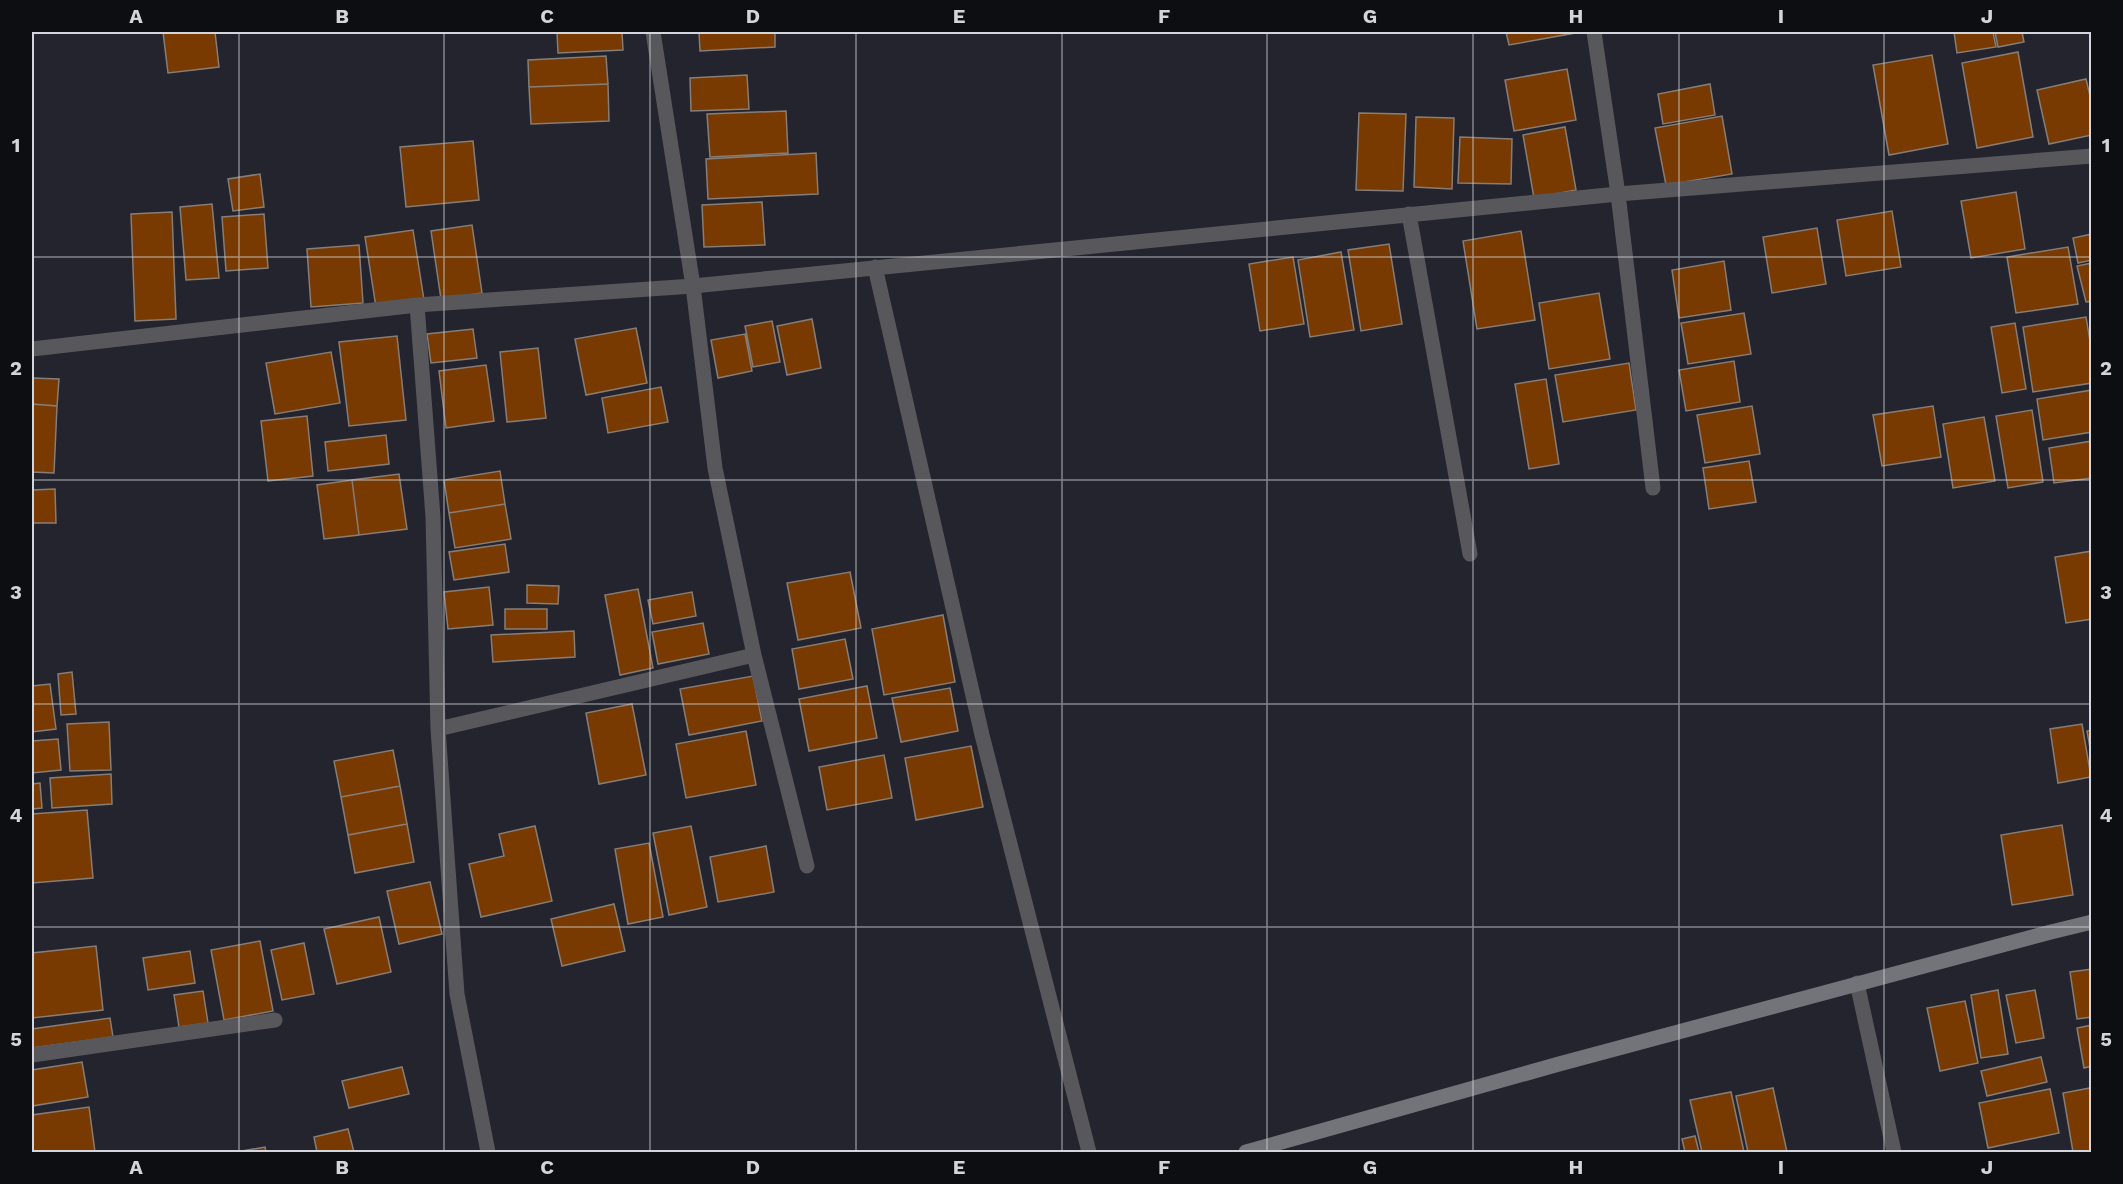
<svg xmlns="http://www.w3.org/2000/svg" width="2123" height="1184" font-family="'Work Sans',sans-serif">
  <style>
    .building { fill: #783a01; stroke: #877d77; stroke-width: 1.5 }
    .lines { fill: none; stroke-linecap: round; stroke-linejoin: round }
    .lane { stroke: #57575c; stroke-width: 15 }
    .street { stroke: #57575c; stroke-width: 15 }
    .secondary { stroke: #72747a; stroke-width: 15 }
    .grid { fill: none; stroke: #d4d5da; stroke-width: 1.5; stroke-opacity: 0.55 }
    .neatline { fill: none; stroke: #d4d5da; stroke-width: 2 }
    .grid-label { font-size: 20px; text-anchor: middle; font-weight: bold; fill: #d4d5da }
  </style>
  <rect width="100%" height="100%" fill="#23242d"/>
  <path class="building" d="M163 32H215L219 67 168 73Z
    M557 32H622L623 50 558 53Z
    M699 32H775V47L700 51Z
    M1506 32H1575V33L1509 45Z
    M1954 32H1993L1996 47 1957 53Z
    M1995 32H2022L2024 42 1998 47Z
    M2018 52 2033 137 1977 148 1962 63Z
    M1932 55 1948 144 1889 155 1873 65Z
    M606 56 608 84 529 87 528 60Z
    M1567 69 1576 120 1514 131 1505 80Z
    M747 75 749 109 691 111 690 78Z
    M2086 79 2092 104V135L2049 144 2037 90Z
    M608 84 609 121 531 124 529 87Z
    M1710 84 1715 115 1663 124 1658 94Z
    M786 111 788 153 710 157 707 114Z
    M1359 113 1406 114 1403 191 1356 190Z
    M1722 116 1732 174 1666 185 1655 128Z
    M1416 117 1454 118 1452 189 1414 187Z
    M1565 127 1576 190 1534 198 1523 135Z
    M1460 137 1512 139 1511 184 1458 183Z
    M473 141 479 200 406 207 400 147Z
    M816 153 818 194 708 199 706 159Z
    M260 174 264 207 233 211 228 179Z
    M2016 192 2025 249 1971 258 1961 201Z
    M762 202 765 245 704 247 702 205Z
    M212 204 219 278 186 280 180 207Z
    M1892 211 1901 267 1846 276 1837 220Z
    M172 212 176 319 135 321 131 214Z
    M264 214 268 268 226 271 222 217Z
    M472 225 482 293 441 299 431 231Z
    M1817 228 1826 284 1772 293 1763 237Z
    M413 230 424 300 376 307 365 237Z
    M1521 231 1535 320 1477 329 1463 241Z
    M2092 234V260L2078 263 2073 238Z
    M1389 244 1402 324 1361 331 1348 250Z
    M359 245 363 303 311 307 307 249Z
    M2068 247 2078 304 2016 313 2007 257Z
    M1341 252 1354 330 1310 337 1298 260Z
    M1293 257 1304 324 1260 331 1249 264Z
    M1724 261 1731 310 1679 318 1672 270Z
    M2092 263V301L2086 302 2077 266Z
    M1599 293 1610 359 1549 369 1539 303Z
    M1744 313 1751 354 1688 364 1681 323Z
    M2086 317 2092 353V383L2033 392 2023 327Z
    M812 319 821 368 787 375 777 326Z
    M772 321 780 362 753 367 745 326Z
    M2015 323 2026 389 2002 393 1991 327Z
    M636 328 647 383 586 395 575 339Z
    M473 329 477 358 431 363 427 334Z
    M745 334 752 371 718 378 711 340Z
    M397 336 406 420 349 426 339 342Z
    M538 348 546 418 507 422 500 352Z
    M331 352 340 403 275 414 266 363Z
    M1734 361 1740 402 1686 411 1679 370Z
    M1629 363 1636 410 1563 422 1555 375Z
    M486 365 494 421 446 428 439 371Z
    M32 378 59 379 57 406 32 404Z
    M1546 379 1559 464 1529 469 1515 384Z
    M661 387 668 422 608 433 602 398Z
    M2092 390V432L2043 440 2037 399Z
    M32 404 57 406 54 473 32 472Z
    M1752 406 1760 454 1705 463 1697 415Z
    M1933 406 1941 457 1882 466 1873 415Z
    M2032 410 2043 482 2008 488 1996 416Z
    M307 416 313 476 268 481 261 421Z
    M1984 417 1995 481 1953 488 1943 424Z
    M386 435 389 464 328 471 325 442Z
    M2092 441V478L2054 483 2049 448Z
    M1749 461 1756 502 1709 509 1703 468Z
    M500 471 505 504 449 513 444 480Z
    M399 474 407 529 359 535 352 480Z
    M352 480 359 535 324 539 317 485Z
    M55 489 56 523H32V490Z
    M505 504 511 539 455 548 449 513Z
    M505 544 509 572 454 580 449 552Z
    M2092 551V619L2066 623 2055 557Z
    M850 572 861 628 798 640 787 583Z
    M527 585 559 586 558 604 527 603Z
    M489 587 493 625 448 629 444 592Z
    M638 589 653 668 620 675 605 595Z
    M692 592 696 616 653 624 648 600Z
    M505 609H547V629H505Z
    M943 615 955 682 884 695 872 629Z
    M703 623 709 654 658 664 652 632Z
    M574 631 575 657 493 662 491 635Z
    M845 639 853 679 799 689 792 649Z
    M72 672 76 714 61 715 58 674Z
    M753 676 762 721 689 735 680 689Z
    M50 684 56 729 32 732V686Z
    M867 686 877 738 809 751 799 699Z
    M950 688 958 731 901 742 892 698Z
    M632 704 646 775 599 784 586 713Z
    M109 722 111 770 70 771 67 724Z
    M2082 724 2091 777 2058 783 2050 729Z
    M2092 730V759L2087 731Z
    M746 731 756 785 686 798 676 744Z
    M58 739 61 770 32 773V741Z
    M971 746 983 807 916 820 905 758Z
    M393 750 400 786 341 797 334 761Z
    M884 755 892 798 827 810 819 767Z
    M111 774 112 804 52 808 50 778Z
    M40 783 42 808 32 809V784Z
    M400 786 407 824 348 835 341 797Z
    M87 810 93 878 32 883V814Z
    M407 824 414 862 355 873 348 835Z
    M2062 825 2073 895 2012 905 2001 835Z
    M535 826 552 901 481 917 469 864 504 856 499 834Z
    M691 826 707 907 669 915 653 833Z
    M649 843 663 917 628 924 615 849Z
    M766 846 774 892 718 902 710 857Z
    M430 882 442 934 399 944 387 891Z
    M614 904 625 951 562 966 551 919Z
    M379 917 391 972 337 984 324 929Z
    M260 941 273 1011 224 1020 211 950Z
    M304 943 314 994 282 1000 271 950Z
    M96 946 103 1010 32 1018V953Z
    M190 951 195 983 148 990 143 958Z
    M2092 969V1017L2077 1019 2070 972Z
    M1998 990 2008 1054 1981 1058 1971 995Z
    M2035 990 2044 1038 2016 1043 2006 995Z
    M203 991 208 1023 179 1027 174 995Z
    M1965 1001 1978 1063 1940 1071 1927 1008Z
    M110 1018 113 1037 32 1048V1029Z
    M2092 1025V1066L2084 1068 2077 1028Z
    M2041 1057 2047 1082 1987 1096 1981 1071Z
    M82 1062 88 1097 32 1106V1070Z
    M402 1067 409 1094 349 1108 342 1081Z
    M1773 1088 1787 1152H1748L1736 1096Z
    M2090 1088 2092 1152H2073L2063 1093Z
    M2050 1089 2059 1133 1988 1148 1979 1103Z
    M1731 1092 1744 1152H1702L1690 1100Z
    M89 1107 95 1152H32V1115Z
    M348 1129 354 1152H317L314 1137Z
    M1695 1136 1699 1152H1685L1682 1139Z
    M265 1147 266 1152H236Z"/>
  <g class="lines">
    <path class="lane" d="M1857 983 1894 1152"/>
    <path class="street" d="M653 32 693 286 715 468 754 655
      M1594 32 1618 194 1653 488
      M1409 214 1470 554
      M875 267 982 735 1089 1152
      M417 305 433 517 438 729 457 994 488 1152
      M32 349 417 305 693 286 1618 194 2092 156
      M438 729 754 655 807 866
      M32 1055 275 1020"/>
    <path class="secondary" d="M1246 1152 1559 1064 2051 932 2092 922"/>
  </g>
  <path class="grid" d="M239 32V1152M444 32V1152M650 32V1152M856 32V1152M1062 32V1152M1267 32V1152M1473 32V1152M1679 32V1152M1884 32V1152M32 257H2092M32 480H2092M32 704H2092M32 927H2092"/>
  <rect width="2123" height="1184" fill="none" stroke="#0d0e11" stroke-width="66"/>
  <rect x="33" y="33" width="2057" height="1118" class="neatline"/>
  <g class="grid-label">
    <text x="136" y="23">A</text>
    <text x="342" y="23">B</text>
    <text x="547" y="23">C</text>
    <text x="753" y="23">D</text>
    <text x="959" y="23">E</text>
    <text x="1164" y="23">F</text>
    <text x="1370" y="23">G</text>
    <text x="1576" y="23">H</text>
    <text x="1781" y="23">I</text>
    <text x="1987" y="23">J</text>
    <text x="16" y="152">1</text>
    <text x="2106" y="152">1</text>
    <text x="16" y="375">2</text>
    <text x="2106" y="375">2</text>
    <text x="16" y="599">3</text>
    <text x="2106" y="599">3</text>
    <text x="16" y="822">4</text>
    <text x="2106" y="822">4</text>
    <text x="16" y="1046">5</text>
    <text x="2106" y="1046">5</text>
    <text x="136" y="1174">A</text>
    <text x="342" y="1174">B</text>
    <text x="547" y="1174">C</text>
    <text x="753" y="1174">D</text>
    <text x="959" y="1174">E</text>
    <text x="1164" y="1174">F</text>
    <text x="1370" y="1174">G</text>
    <text x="1576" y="1174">H</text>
    <text x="1781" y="1174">I</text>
    <text x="1987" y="1174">J</text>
  </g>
</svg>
